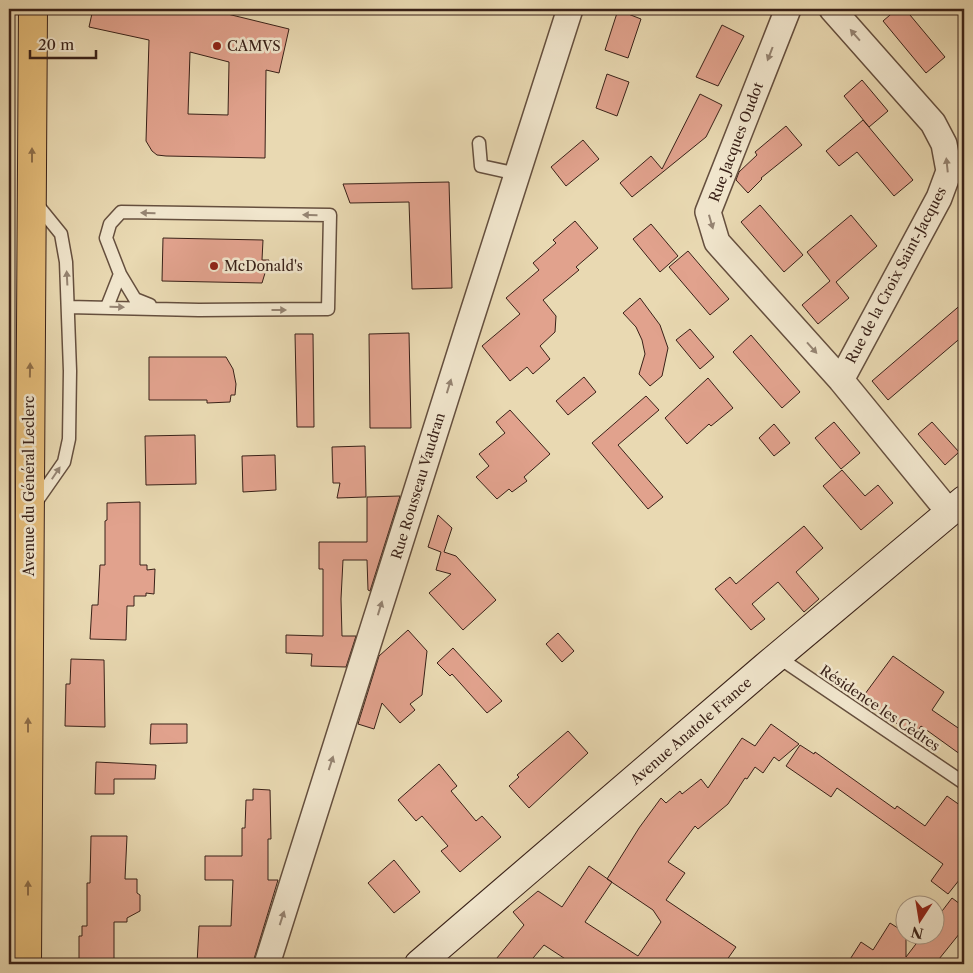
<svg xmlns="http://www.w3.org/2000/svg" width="973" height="973" font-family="'Libre Caslon Text',serif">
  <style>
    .building { fill: #e1a28d; stroke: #392118; fill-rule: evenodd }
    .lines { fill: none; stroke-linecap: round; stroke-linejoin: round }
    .service-casing { stroke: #654f3e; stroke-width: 15 }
    .minor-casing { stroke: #654f3e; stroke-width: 28 }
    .secondary-casing { stroke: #392118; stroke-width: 30 }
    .primary-casing { stroke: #392118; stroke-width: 30 }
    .service { stroke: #f1e6cd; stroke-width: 12 }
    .minor { stroke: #f1e6cd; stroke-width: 25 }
    .secondary { stroke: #f1e6cd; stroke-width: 28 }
    .primary { stroke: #e4bc79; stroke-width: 28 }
    .oneway { fill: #958472 }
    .oneway2 { fill: #8e6e48 }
    .poi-dot { fill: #8f2418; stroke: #f1e6cd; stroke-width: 2 }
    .labels { text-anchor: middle; stroke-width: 5; stroke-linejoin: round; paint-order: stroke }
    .poi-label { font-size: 14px; fill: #392118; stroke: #f1e6cd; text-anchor: start }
    .street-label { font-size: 14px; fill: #392118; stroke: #f1e6cd }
  </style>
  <rect width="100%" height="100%" fill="#e9d9b2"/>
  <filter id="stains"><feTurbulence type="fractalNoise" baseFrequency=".004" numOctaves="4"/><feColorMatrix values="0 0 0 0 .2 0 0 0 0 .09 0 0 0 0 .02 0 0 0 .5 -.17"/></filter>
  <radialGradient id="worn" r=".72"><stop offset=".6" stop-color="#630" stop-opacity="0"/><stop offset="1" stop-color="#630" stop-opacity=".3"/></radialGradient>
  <path class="building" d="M93 9H207L289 29 279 73 266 70 265 158 166 156 157 155 152 151 146 141 149 40 89 27ZM190 52 229 62 228 115 188 114Z
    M897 9H905L945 57 926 73 883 21Z
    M618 10 641 19 628 58 605 50Z
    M722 25 744 36 718 86 696 77Z
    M607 74 629 82 617 116 596 108Z
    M862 80 888 111 869 127 844 96Z
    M700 94 722 105 706 137 632 197 620 183 651 156 662 169Z
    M863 120 913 180 894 196 857 152 839 166 826 151Z
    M786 126 802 145 761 178 762 179 748 193 736 180 739 172 757 155 755 152Z
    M583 140 599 159 566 186 551 167Z
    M449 182 452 288 412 289 409 202 350 203 343 184Z
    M760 205 803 255 784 272 741 222Z
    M851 215 877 246 836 282 849 298 818 324 802 305 830 281 807 252Z
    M575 221 598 248 576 267 579 270 543 300 556 316 555 332 540 346 550 359 533 374 527 367 510 381 482 346 520 314 506 298 539 270 533 263 556 243 553 240Z
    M651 224 678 256 660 272 633 239Z
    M163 238 263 240 262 260H269L262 283 162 281Z
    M688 251 729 299 710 315 669 267Z
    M640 298 660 325 668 348 662 376 650 386 639 374 645 354 642 340 636 327 623 313Z
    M964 302V335L888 400 872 381Z
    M690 329 714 357 700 369 676 340Z
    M409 333 411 428H370L369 334Z
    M295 334H313L314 427H297Z
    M751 335 800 392 782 408 733 352Z
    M149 357H226L233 369 236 384 235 395H231L230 402 207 403V400H149Z
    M584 377 596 392 568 415 556 401Z
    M708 378 733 408 711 426 709 424 687 444 665 418Z
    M646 396 659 410 618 445 663 497 648 509 592 443Z
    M510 410 550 454 524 477 527 481 512 492 509 489 497 499 476 477 489 466 479 454 505 433 496 422Z
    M834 422 860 453 841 469 815 438Z
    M932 422 959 452 945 465 918 434Z
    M774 424 790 443 774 456 759 438Z
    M195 435 196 484 146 485 145 436Z
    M365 446 366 497 337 498 340 483H333L332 447Z
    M275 455 276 490 243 492 242 456Z
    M842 470 865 496 878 485 893 503 861 530 823 486Z
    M400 496 370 591 368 590 367 560H343L341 599 342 636H356L346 667 311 666 312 654 286 653V635L323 636V569H319V542H367V497Z
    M140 502V565H147V570L155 569 154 594 146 593V596H134V606H127L126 640 90 639 92 605H98L100 565H105V521L107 520V503Z
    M438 515 452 528 444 552 456 556 496 600 463 630 429 593 451 574 436 570 441 552 428 547Z
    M804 526 823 548 796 572 819 599 804 612 778 582 752 604 765 619 751 630 715 589 730 577 736 584Z
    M408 630 427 651 422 695 410 704 415 710 400 723 382 703 374 729 358 724 379 656Z
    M558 633 574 651 562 662 546 644Z
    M453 648 502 701 487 713 452 674 450 676 437 663Z
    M893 656 944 692 932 710 964 732V757L921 726 914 736 862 698Z
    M71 659 104 660 105 727 65 726 66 684H70Z
    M151 724H187V743L150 744Z
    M771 724 799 744 779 761 774 757 763 773 755 767 747 779 745 778 728 804 698 829 695 826 668 862 685 873 666 900 736 947 724 964H573L544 945 528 964H492L524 925 513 912 538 891 562 907 589 866 612 882 585 922 638 956 661 922 653 910 607 879 639 828 661 798 666 803 680 791 682 794 701 779 708 788 742 738 755 746Z
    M568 731 588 753 529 808 509 786 519 777 517 775Z
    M800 745 814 754 815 752 895 809 897 806 925 826 947 796 964 808V874L948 894 931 881 943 864 837 788 831 797 786 766Z
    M96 762 156 765 155 779H114V794H95Z
    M439 764 457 786 451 791 476 821 482 816 501 837 460 872 441 851 448 846 422 816 416 821 398 800Z
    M253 789 270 790 271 839H268V880H278L254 959 252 964H197L199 926H231L233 880H205V856H242V828H245L246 800H253Z
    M91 836H127L125 879H137V893L140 895V911L127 918V922H114V964H79V936H82V926H87V883H90Z
    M394 860 420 892 394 913 368 883Z
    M952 898 964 907V928L935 964H847L861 942 873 950 890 923 906 933V957L922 936H936V919Z"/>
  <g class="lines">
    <g class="service-casing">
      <path id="service" d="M479 143 481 166 518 174
        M120 274 135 299 150 305
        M68 307 199 310 328 309 330 215 121 212 110 224 106 238 120 274 107 307
        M34 505 64 462 69 439 70 371 66 262 61 234 35 202
        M778 657 964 783"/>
    </g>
    <g class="minor-casing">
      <path id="minor" d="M788 9 708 212 717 242 841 380 949 512
        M832 9 933 123 944 144 949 171 939 198 841 380
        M267 964 467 331 570 9"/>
    </g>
    <g class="secondary-casing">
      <path id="secondary" d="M419 964 765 667 964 500"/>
    </g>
    <g class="primary-casing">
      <path id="primary" d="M27 964 33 9"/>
    </g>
    <use href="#service" class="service"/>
    <use href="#minor" class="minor"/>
    <use href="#secondary" class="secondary"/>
    <use href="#primary" class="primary"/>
  </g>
  <defs><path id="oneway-solid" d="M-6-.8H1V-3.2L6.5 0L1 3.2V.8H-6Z" transform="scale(1.25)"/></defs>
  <g class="oneway">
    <use href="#oneway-solid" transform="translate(855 35) rotate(-131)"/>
    <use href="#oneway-solid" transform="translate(770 54) rotate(111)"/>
    <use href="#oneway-solid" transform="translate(947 165) rotate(-96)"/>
    <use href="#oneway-solid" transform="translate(148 213) rotate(-179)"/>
    <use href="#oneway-solid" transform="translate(310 215) rotate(-179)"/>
    <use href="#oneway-solid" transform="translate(711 222) rotate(74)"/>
    <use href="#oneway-solid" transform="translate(67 278) rotate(-93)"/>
    <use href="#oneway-solid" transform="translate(117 307) rotate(2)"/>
    <use href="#oneway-solid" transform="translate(279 310)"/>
    <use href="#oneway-solid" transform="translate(812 348) rotate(48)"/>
    <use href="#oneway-solid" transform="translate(449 386) rotate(-73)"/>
    <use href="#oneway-solid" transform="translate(56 473) rotate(-56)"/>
    <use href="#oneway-solid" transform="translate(380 608) rotate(-73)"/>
    <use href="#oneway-solid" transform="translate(331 763) rotate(-72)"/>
    <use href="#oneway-solid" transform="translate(282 918) rotate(-72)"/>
  </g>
  <g class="oneway2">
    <use href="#oneway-solid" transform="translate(32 155) rotate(-90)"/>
    <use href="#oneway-solid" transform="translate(30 370) rotate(-89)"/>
    <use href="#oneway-solid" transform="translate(28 725) rotate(-90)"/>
    <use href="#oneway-solid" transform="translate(28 888) rotate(-90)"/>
  </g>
  <g class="poi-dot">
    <circle cx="217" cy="46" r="5"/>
    <circle cx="214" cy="266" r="5"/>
  </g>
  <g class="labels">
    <g class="poi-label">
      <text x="227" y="51">CAMVS</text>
      <text x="224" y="271">McDonald's</text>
    </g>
    <g class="street-label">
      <text transform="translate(736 142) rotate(-69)" y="5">Rue Jacques Oudot</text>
      <text transform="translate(896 275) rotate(-62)" y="5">Rue de la Croix Saint-Jacques</text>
      <text transform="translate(29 486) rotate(-90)" y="5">Avenue du Général Leclerc</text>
      <text transform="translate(418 486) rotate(-73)" y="5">Rue Rousseau Vaudran</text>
      <text transform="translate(880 708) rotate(34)" y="5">Résidence les Cèdres</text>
      <text transform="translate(691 731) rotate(-41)" y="5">Avenue Anatole France</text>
    </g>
  </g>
  <rect width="973" height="973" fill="none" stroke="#e9d9b2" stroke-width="30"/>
  <rect x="10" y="10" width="953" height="953" fill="none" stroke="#392118" stroke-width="2.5"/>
  <rect x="15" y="15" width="943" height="943" fill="none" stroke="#392118"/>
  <g transform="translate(920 920) rotate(192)"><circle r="24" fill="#f1e6cd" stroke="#a79785"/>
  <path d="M0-4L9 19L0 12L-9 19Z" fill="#8f2418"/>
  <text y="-8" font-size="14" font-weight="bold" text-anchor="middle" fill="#392118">N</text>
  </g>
  <path d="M30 50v8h66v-8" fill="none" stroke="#392118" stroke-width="2.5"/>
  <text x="38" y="50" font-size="15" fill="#392118" stroke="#f1e6cd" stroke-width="4" paint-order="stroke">20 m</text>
  <rect width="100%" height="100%" filter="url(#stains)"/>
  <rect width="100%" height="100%" fill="url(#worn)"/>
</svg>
